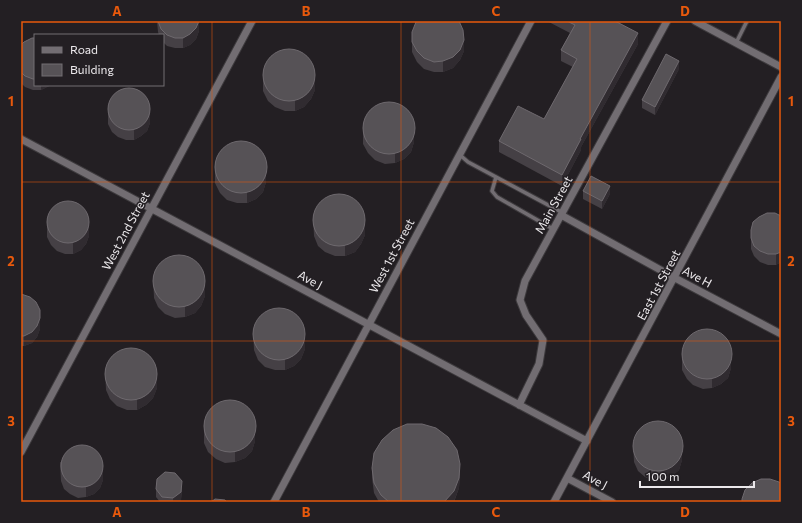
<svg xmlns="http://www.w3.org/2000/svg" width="802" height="523" font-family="Commissioner,sans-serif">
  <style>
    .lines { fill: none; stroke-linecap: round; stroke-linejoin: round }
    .service-casing { stroke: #3d3a3d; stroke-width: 5.5 }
    .minor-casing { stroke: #3d3a3d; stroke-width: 9 }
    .service { stroke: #726d72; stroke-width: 3.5 }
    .minor { stroke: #726d72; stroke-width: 7 }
    .wall { fill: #454045 }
    .shaded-wall { fill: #302b30 }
    .building { fill: #565256; stroke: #6e696e }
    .grid { fill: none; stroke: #e8590c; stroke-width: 1; stroke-opacity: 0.55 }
    .labels { text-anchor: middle; stroke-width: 3; stroke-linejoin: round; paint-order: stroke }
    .street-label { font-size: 12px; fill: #ebe8eb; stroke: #231f23 }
    .neatline { fill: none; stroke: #e8590c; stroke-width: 1.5 }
    .grid-label { font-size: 13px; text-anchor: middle; font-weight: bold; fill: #e8590c }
  </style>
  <rect width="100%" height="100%" fill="#231f23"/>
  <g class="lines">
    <g class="service-casing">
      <path id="service" d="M736 43 747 21
        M460 155 468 162 563 213
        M496 177 492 191 497 197 553 229"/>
    </g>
    <g class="minor-casing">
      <path id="minor" d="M695 21 781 67
        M21 139 587 441
        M561 215 675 278 781 334
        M519 405 539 364 543 340 526 315 520 300 525 281 667 21
        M21 452 252 21
        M567 478 612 502
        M274 502 531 21
        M554 502 781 77"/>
    </g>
    <use href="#service" class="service"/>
    <use href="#minor" class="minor"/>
  </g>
  <path class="wall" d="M157 21 199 31 196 39 190 45 183 48H175L167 46 163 42V35H159L158 32Z
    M547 21H615L638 44 581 147V150L562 186 499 152V141L544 119 573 67 561 61V50L570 33Z
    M412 32 464 51 460 60 453 68 443 72H434L424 69 417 62 412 52Z
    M35 38V85H50L49 86 41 90H33L25 87 21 83V45Z
    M679 69 655 115 642 108V100Z
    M263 71 315 90 311 99 304 107 295 111H285L275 107 268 101 263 91Z
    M108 106 150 123 147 131 141 136 134 140H126L118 137 112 132 108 124Z
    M363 123 414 142 411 152 404 159 395 163 385 164 375 160 368 153 363 144Z
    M215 163 266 182 263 192 256 199 247 203H237L227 200 220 193 215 183Z
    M583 191 610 194 602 209 583 199Z
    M313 216 365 235 361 244 355 252 345 256H335L325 252 318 246 314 236Z
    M781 216V262L776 265H768L760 262 754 256 751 249V230Z
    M47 219 89 236 86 244 81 250 73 254H65L57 251 51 245 47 237Z
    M153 277 205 296 201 306 195 313 185 317 175 318 165 314 158 307 154 298Z
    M21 294 40 329 37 337 32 343 24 346H21Z
    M253 330 305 349 301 359 294 366 285 370H275L265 367 258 360 254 350Z
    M682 350 731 368 728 378 721 384 712 388 703 389 693 385 687 379 682 370Z
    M105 369 157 388 153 398 146 405 137 410H127L117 406 110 399 106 390Z
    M204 422 255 441 252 451 245 458 235 462 225 463 216 459 208 452 204 443Z
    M633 442 682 460 679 470 672 476 663 481H654L645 477 638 471 634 462Z
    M60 462 103 480 100 488 94 494 86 497 78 498 70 494 64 489 61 481Z
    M372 468 460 474 459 488 454 502H379L374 493 372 478Z
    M156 489H182L181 500 178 502H160L156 497Z"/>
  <path class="shaded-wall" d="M199 21V31L196 39 190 45 183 48V38Z
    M638 33V44L581 147V150L562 186V175L580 139Z
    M464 40V51L460 60 453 68 443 72V61Z
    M679 61V69L655 115V107Z
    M315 79V90L311 99 304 107 295 111V100Z
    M41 85H50L49 86 41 90Z
    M150 112V123L147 131 141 136 134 140V129Z
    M414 132V142L411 152 404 159 395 163V153Z
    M266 171V182L263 192 256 199 247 203V192Z
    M610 186V194L602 209V201Z
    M365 224V235L361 244 355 252 345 256V245Z
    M89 226V236L86 244 81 250 73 254V243Z
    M781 252V262L776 265V254Z
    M205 286V296L201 306 195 313 185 317V307Z
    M40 318V329L37 337 32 343 24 346V336Z
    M305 338V349L301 359 294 366 285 370V359Z
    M731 358V368L728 378 721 384 712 388V378Z
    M157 378V388L153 398 146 405 137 410V399Z
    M255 431V441L252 451 245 458 235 462V452Z
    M682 450V460L679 470 672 476 663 481V470Z
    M460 464 459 488 454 501V502H444Z
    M103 469V480L100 488 94 494 86 497V487Z
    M182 481 181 500 178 502H173V498Z"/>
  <path class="building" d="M158 21H199L196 28 190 34 183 38H175L167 35 161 29Z
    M417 21H459L463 30 464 40 460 50 453 57 443 61 434 62 424 58 417 51 412 42V32L416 22Z
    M567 21H615L638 33 580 139H581L562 175 499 141 518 106 544 119 577 59 561 50 575 25Z
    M32 38H35V79H33L25 76 21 72V45L24 42Z
    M263 75a26 26 0 1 1 52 0a26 26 0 1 1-52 0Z
    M666 54 679 61 655 107 642 100Z
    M108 109a21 21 0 1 1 42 0a21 21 0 1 1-42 0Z
    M363 128a26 26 0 1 1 52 0a26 26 0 1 1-52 0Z
    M215 167a26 26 0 1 1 52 0a26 26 0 1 1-52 0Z
    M591 176 610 186 602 201 583 191Z
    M313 220a26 26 0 1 1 52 0a26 26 0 1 1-52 0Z
    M47 222a21 21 0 1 1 42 0a21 21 0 1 1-42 0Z
    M767 213H775L781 216V252L776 254H768L760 251 754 246 751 238V230L753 222 759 217Z
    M153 281a26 26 0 1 1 52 0a26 26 0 1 1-52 0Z
    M21 294 30 297 36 302 40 310V318L37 326 32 332 24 336H21Z
    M253 334a26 26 0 1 1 52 0a26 26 0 1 1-52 0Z
    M682 354a25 25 0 1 1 50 0a25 25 0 1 1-50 0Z
    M105 374a26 26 0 1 1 52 0a26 26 0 1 1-52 0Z
    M204 426a26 26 0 1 1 52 0a26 26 0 1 1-52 0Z
    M633 446a25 25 0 1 1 50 0a25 25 0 1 1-50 0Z
    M407 424H422L436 428 448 437 457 450 460 464 459 478 454 491 444 502H389L381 495 374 483 372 468 374 453 382 440 393 430Z
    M61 466a21 21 0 1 1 42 0a21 21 0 1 1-42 0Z
    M165 472 175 473 182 481 181 492 173 498 162 497 156 489 157 479Z
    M761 479H770L779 482 781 484V502H742V499L745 490 752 483Z
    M215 499 225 500 227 502H211Z"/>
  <path class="grid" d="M212 21V502M401 21V502M590 21V502M21 182H781M21 341H781"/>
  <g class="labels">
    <g class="street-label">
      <text transform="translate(554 205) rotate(-61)" y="4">Main Street</text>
      <text transform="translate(126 231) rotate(-62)" y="4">West 2nd Street</text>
      <text transform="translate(392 256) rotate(-62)" y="4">West 1st Street</text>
      <text transform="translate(697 277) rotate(28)" y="4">Ave H</text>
      <text transform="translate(310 280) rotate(28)" y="4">Ave J</text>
      <text transform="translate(659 285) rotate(-62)" y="4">East 1st Street</text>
      <text transform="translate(595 480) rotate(28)" y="4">Ave J</text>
    </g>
  </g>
  <rect width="802" height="523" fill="none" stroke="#231f23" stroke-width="44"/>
  <rect x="34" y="34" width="130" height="52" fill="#231f23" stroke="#736f73"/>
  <rect x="42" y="47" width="20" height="6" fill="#726d72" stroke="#736f73"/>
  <text x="70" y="54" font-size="12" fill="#ebe8eb">Road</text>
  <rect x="42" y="64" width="20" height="12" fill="#565256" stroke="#736f73"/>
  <text x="70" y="74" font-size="12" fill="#ebe8eb">Building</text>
  <path d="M640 481v6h114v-6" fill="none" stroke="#ebe8eb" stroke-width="2"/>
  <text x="646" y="481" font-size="12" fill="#ebe8eb" stroke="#231f23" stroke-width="3" paint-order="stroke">100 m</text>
  <rect x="22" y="22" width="758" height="479" class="neatline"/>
  <g class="grid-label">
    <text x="117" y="16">A</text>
    <text x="306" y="16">B</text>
    <text x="496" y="16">C</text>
    <text x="685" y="16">D</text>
    <text x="11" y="106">1</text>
    <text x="791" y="106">1</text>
    <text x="11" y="266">2</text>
    <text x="791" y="266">2</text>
    <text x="11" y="426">3</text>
    <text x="791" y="426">3</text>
    <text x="117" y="517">A</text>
    <text x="306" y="517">B</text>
    <text x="496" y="517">C</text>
    <text x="685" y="517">D</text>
  </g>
</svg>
